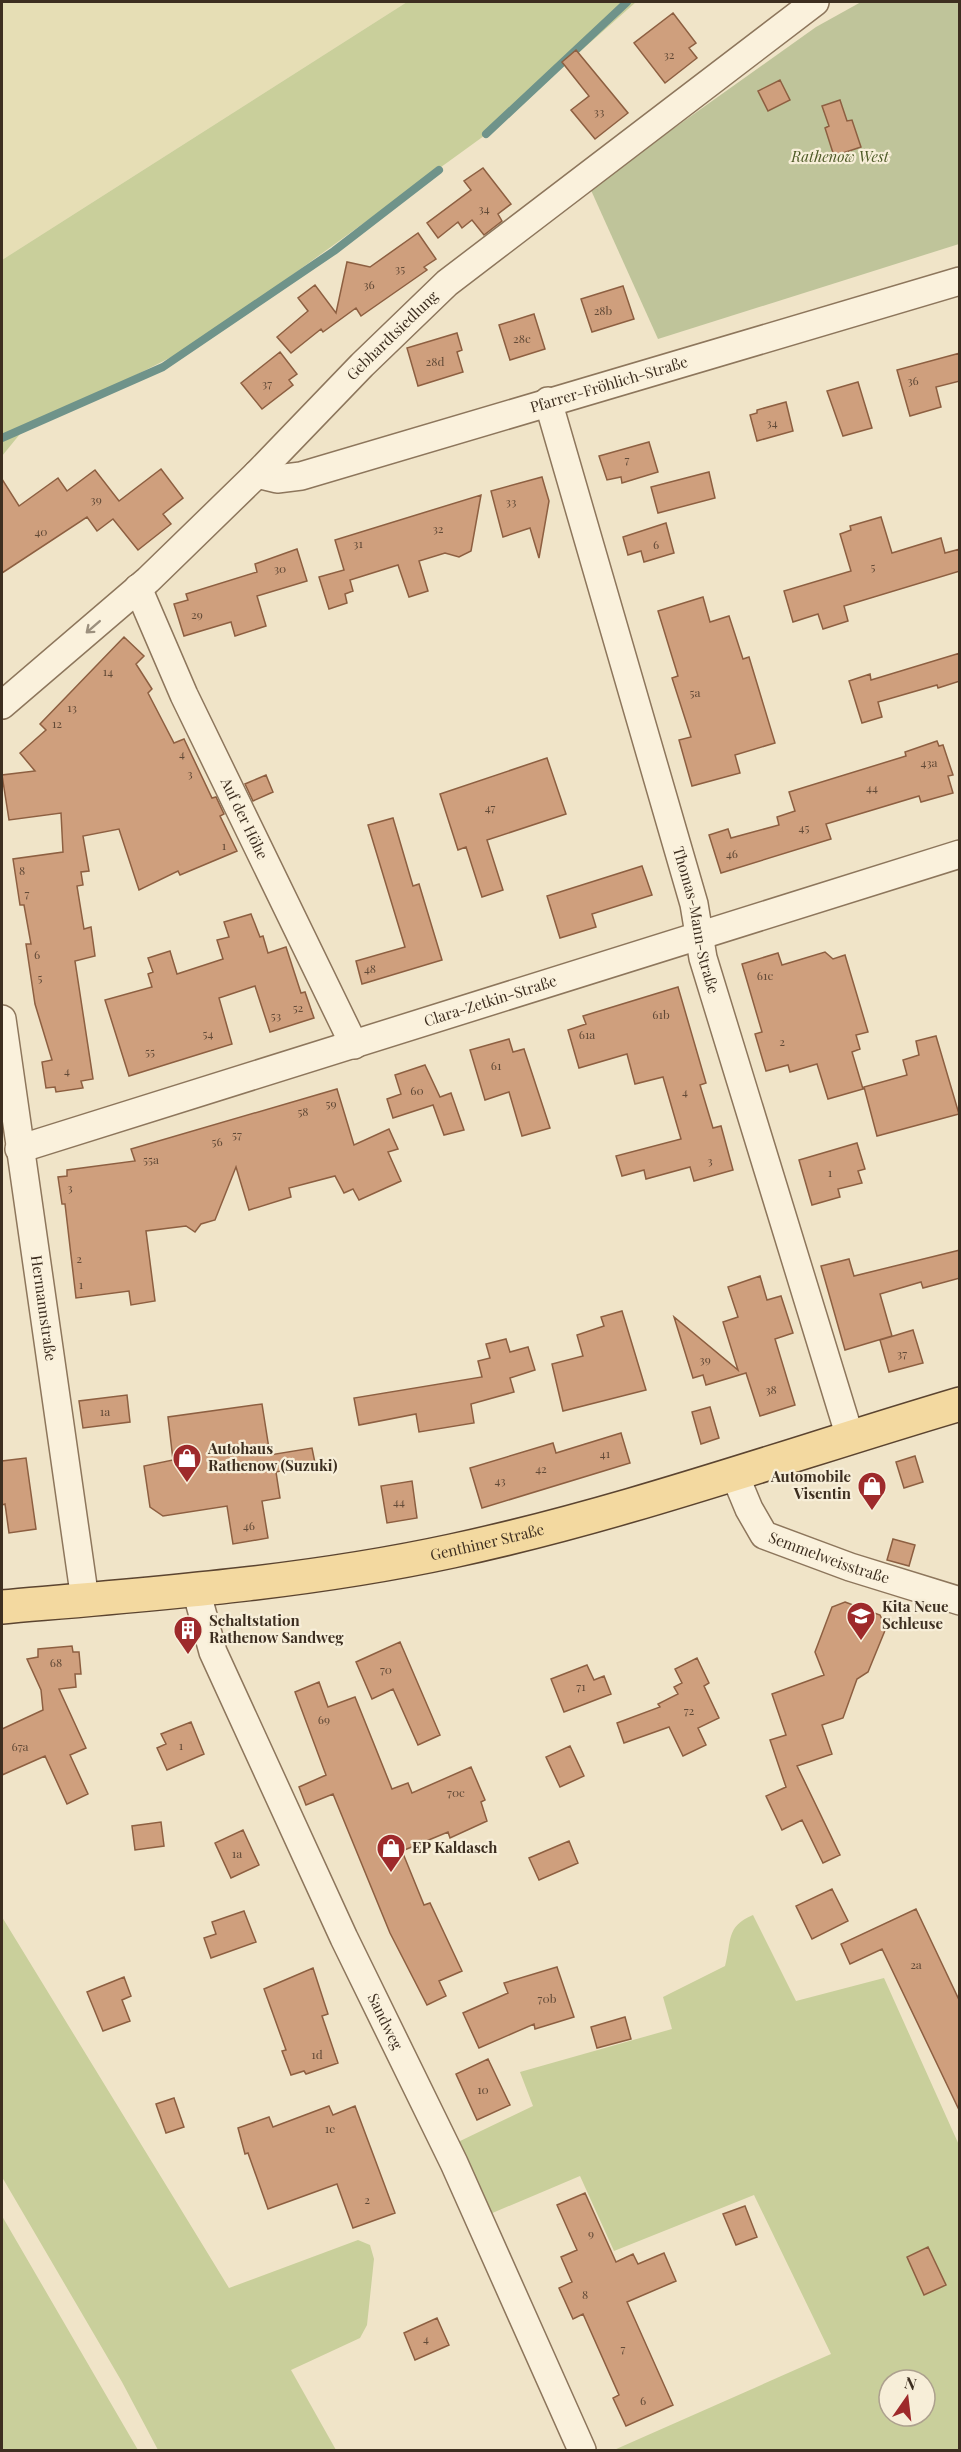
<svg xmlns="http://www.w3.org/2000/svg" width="961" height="2452" font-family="'Playfair Display',serif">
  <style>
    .farmland { fill: #e6deb5 }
    .green { fill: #c9cf9b; fill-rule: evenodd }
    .cemetery { fill: #bfc49a }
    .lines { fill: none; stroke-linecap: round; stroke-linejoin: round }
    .stream { stroke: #6f938a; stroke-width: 8 }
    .building { fill: #cf9f7d; stroke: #8d5f41; stroke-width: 1.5 }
    .minor-casing { stroke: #8d765c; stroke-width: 30 }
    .major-casing { stroke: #5b4430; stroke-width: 36 }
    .minor { stroke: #faf1dc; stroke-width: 27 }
    .major { stroke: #f3d9a0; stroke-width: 33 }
    .oneway { stroke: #9c907e }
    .labels { text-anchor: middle; stroke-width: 4.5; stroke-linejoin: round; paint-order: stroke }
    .number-label { font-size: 12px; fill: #624a37 }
    .park-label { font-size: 15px; font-style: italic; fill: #4d5a26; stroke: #f7eed8 }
    .street-label { font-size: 15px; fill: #3d2e20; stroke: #f7eed8 }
    .poi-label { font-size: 15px; font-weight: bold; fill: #3d2e20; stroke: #f7eed8; text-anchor: start }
  </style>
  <rect width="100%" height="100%" fill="#f0e4c8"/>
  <path class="farmland" d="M2 2H407L2 260Z"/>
  <path class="green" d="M407 2H636L488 133 197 344 20 434 2 456V260Z
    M753 1915 796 2001 884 1978 959 2145V2450H614L831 2354 754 2195 614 2251 580 2176 490 2214 458 2142 533 2106 520 2072 672 2029 663 1997 725 1966C732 1941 725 1927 753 1915ZM889 2380H925V2416H889Z
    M2 1917 229 2288 358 2240 370 2245 374 2259 367 2325 360 2338 291 2370 336 2450H158L122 2382 2 2177Z
    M2 2216 138 2450H2Z"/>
  <path class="cemetery" d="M861 2H959V244L658 339 590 188 816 27Z"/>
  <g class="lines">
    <path class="stream" d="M486 134 627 2
      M2 438 163 367 334 251 439 170"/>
  </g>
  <path class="building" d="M673 13 696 43 689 48 697 58 665 83 634 43Z
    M576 50 628 113 595 139 571 110 589 96 562 62Z
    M780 80 790 100 768 111 758 91Z
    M840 100 847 121 852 120 861 147 834 156 825 128 829 126 822 106Z
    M483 168 511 204 498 214 502 221 484 235 472 220 462 228 458 222 438 238 427 223 471 190 464 181Z
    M418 233 436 259 424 267 427 270 361 316 356 308 323 332 321 329 291 353 277 337 308 311 298 298 315 285 336 313 347 262 370 267Z
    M623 286 634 319 592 332 581 299Z
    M534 314 545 349 510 360 499 325Z
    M457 333 462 350 457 352 463 372 418 386 407 348Z
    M280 352 297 374 289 380 293 385 262 409 241 383Z
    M960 353V381L936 387 941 407 910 416 897 370Z
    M858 382 872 428 843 436 827 391Z
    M786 402 793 431 757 441 750 415 757 413V410Z
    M649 442 658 472 622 483 621 477 607 480 599 456Z
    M161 469 183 498 163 514 171 524 138 550 113 519 97 531 87 517 2 573V479L19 506 58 478 67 491 95 470 119 501Z
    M709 472 715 498 658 513 651 487Z
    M542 477 549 501 539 558 530 528 503 537 491 491Z
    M481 495 471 551 459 557 445 553 419 561 428 591 409 597 398 565 350 580 353 591 345 594 347 603 329 609 319 577 344 570 335 540Z
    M881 517 892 553 941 538 945 553 960 549V571L844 606 848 621 823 629 818 614 793 622 784 591 851 571 840 534 851 530 850 526Z
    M666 523 674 553 644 562 641 551 628 555 623 537Z
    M297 549 307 581 257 596 266 626 235 636 231 622 184 636 174 604 188 600 186 594 257 572 255 564Z
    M703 597 710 622 729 616 743 659 749 657 775 743 735 755 740 773 692 786 679 740 691 737 672 678 678 676 658 611Z
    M124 637 144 656 136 664 152 689 148 693 174 743 184 739 212 798 216 797 224 814 220 816 237 851 180 875 178 871 139 890 119 829 83 836 89 871 81 872 83 885 77 886 84 929 91 927 95 956 75 961 93 1079 81 1081 83 1088 56 1092 55 1087 46 1088 42 1062 52 1060 35 1004 26 944H31L24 905H20L13 859 63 852 61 813 9 820 2 775 35 771 20 753 46 730 40 724Z
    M960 653V681L938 688 937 685 878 702 882 717 862 723 849 681 870 674 871 680Z
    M937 741 939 746 943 745 953 775 948 776 953 793 921 802 919 796 826 824 831 839 721 873 709 835 728 829 731 838 779 825 777 817 795 811 789 792 906 756 905 752Z
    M547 758 566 814 487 840 503 890 482 897 466 847 458 850 440 794Z
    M266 775 273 792 253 801 245 784Z
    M393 818 413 886 419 884 442 960 362 984 356 961 405 947 368 825Z
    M642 866 652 895 592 914 596 927 560 938 547 896Z
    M251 914 260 937 263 936 268 953 286 947 301 993 305 992 314 1018 270 1032 255 986 219 998 232 1044 129 1076 105 1000 152 987 148 974 153 972 148 958 170 951 177 974 223 959 217 940 229 937 224 922Z
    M825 952 833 959 845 955 868 1032 856 1035 860 1049 852 1052 863 1089 828 1099 817 1064 790 1072 788 1065 766 1071 755 1034 762 1032 742 964 778 953 782 965Z
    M678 987 706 1083 700 1085 713 1128 721 1126 733 1170 694 1181 690 1167 646 1179 644 1170 622 1176 616 1156 681 1139 663 1077 635 1084 627 1054 579 1068 568 1030 586 1024 583 1016Z
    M936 1036 959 1114 877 1136 864 1087 907 1075 903 1060 919 1055 916 1041Z
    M509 1039 513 1052 524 1049 550 1128 522 1136 509 1092 485 1100 470 1050Z
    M425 1065 440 1097 451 1093 464 1130 444 1135 433 1105 393 1118 387 1099 401 1094 395 1075Z
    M337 1089 354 1145 389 1129 398 1149 388 1152 401 1181 359 1200 353 1189 344 1193 335 1176 289 1188 291 1197 249 1210 236 1167 215 1220 201 1224 195 1232 186 1226 146 1231 155 1301 131 1305 129 1291 76 1298 65 1204H62L58 1177 67 1176V1170L135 1161 131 1149Z
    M857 1143 865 1169 858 1171 862 1183 838 1189 840 1197 812 1205 799 1160Z
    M960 1250V1278L923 1288 921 1282 880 1294 892 1336 845 1350 821 1266 849 1259 854 1276Z
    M760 1276 767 1300 781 1296 793 1333 775 1339 795 1405 760 1416 746 1373 706 1385 703 1375 693 1378 674 1317 738 1370 723 1322 738 1317 728 1287Z
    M622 1311 646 1390 563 1411 552 1364 583 1356 577 1335 604 1326 601 1317Z
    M913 1330 923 1363 889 1372 880 1340Z
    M506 1339 510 1352 528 1347 535 1370 510 1378 514 1392 471 1404 474 1423 419 1432 416 1414 359 1425 354 1398 482 1377 478 1361 490 1358 486 1344Z
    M127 1395 130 1422 83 1428 79 1401Z
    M262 1404 270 1455 312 1448 315 1463 276 1472 280 1498 262 1501 268 1538 233 1544 227 1506 163 1516 150 1507 144 1466 173 1460 168 1417Z
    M710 1407 719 1438 701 1444 692 1412Z
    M621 1433 630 1463 482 1508 470 1468 553 1443 556 1453Z
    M915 1456 923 1482 904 1488 896 1462Z
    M26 1458 36 1529 9 1533 5 1504 2 1505V1461Z
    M412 1481 417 1518 387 1523 381 1486Z
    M893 1539 915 1545 909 1566 887 1560Z
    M845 1602 880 1615 886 1628 868 1672 857 1679 843 1718 822 1725 832 1754 797 1766 840 1855 823 1863 802 1820 782 1830 766 1796 786 1787 770 1740 786 1735 772 1694 824 1675 815 1652 832 1607Z
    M400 1642 440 1735 418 1745 393 1689 372 1699 356 1662Z
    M72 1646 73 1652H79L81 1674H75L76 1687 59 1689 86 1748 70 1755 88 1794 67 1804 45 1756 2 1775V1729L43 1710 41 1690 27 1659 38 1657V1649Z
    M697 1658 709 1683 704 1686 719 1718 698 1728 706 1745 683 1756 669 1727 624 1743 617 1723 660 1707 658 1704 678 1694 674 1687 682 1683 675 1669Z
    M587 1665 594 1680 604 1676 611 1694 564 1712 551 1679Z
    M319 1682 328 1707 355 1697 392 1789 408 1783 412 1793 471 1767 485 1800 481 1802 487 1821 450 1838 448 1832 402 1851 424 1905 430 1903 462 1971 439 1981 446 1996 427 2005 390 1933 333 1794 306 1805 299 1787 326 1775 295 1692Z
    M191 1722 204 1754 167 1770 157 1748 166 1744 161 1734Z
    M570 1746 584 1776 560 1787 546 1757Z
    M161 1822 164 1846 135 1850 132 1826Z
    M243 1830 259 1865 231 1878 215 1843Z
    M569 1841 578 1863 539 1880 529 1858Z
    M832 1889 848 1921 812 1939 796 1906Z
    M916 1909 960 2002V2112L882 1949 850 1964 841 1944Z
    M244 1911 256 1942 211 1958 204 1938 216 1934 212 1922Z
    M557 1967 574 2017 535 2029 534 2024 479 2048 463 2013 508 1993 504 1983Z
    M313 1968 328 2014 322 2016 338 2063 306 2074 304 2071 291 2075 282 2051 286 2050 264 1989Z
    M124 1977 131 1996 122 2000 130 2021 103 2031 87 1992Z
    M625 2017 631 2039 597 2048 591 2027Z
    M488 2059 510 2105 477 2120 456 2074Z
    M174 2098 184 2127 166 2133 156 2104Z
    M329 2106 333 2115 355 2106 395 2213 353 2228 337 2184 268 2209 248 2153 245 2154 238 2128 269 2117 273 2127Z
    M585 2193 616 2262 633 2254 638 2264 664 2253 676 2281 627 2302 673 2405 626 2426 613 2398 619 2395 583 2314 573 2319 559 2288 572 2282 561 2257 577 2250 557 2205Z
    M745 2206 757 2237 736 2245 723 2214Z
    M928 2247 946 2285 924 2295 907 2257Z
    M437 2318 449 2345 415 2360 404 2333Z"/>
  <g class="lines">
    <g class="minor-casing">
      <g id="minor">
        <path id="s1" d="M548 401 694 904 703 958 850 1437"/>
        <path id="s2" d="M257 474 277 479 301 476 960 281"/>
        <path id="s3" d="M138 588 184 695 354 1045"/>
        <path id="s4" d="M2 705 148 580 257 474 362 365 447 283 815 2"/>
        <path id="s5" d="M2 1019 85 1600"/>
        <path id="s6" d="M19 1149 960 854"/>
        <path id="s7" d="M734 1473 749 1509 764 1535 850 1567 960 1601"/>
        <path id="s8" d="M196 1590 213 1652 344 1938 454 2163 582 2450"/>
      </g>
    </g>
    <g class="major-casing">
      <g id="major">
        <path id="s9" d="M2 1607C152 1594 304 1583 452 1551 624 1514 791 1454 960 1404"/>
      </g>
    </g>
    <use href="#minor" class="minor"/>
    <use href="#major" class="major"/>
  </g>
  <defs><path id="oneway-shaft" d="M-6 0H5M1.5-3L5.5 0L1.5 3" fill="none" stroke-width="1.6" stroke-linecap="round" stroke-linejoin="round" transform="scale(1.5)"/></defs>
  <use class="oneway" href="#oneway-shaft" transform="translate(93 627) rotate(139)"/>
  <defs>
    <g id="shop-pin" transform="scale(1.5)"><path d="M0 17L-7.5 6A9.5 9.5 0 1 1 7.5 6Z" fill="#9e2a2b" stroke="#f7eed8"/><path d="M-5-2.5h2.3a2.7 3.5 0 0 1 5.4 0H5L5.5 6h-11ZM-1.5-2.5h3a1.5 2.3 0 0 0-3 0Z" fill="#fff"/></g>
    <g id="school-pin" transform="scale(1.5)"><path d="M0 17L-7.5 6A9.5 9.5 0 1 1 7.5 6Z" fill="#9e2a2b" stroke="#f7eed8"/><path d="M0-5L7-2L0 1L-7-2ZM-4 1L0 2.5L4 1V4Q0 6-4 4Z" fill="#fff"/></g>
    <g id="building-pin" transform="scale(1.5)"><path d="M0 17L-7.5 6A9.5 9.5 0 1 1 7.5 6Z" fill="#9e2a2b" stroke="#f7eed8"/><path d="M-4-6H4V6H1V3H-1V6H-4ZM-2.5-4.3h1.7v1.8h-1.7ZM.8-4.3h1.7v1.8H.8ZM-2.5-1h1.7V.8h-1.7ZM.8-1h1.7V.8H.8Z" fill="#fff"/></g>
  </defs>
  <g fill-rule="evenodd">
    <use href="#shop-pin" x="187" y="1458"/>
    <use href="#shop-pin" x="872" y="1486"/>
    <use href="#school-pin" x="861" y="1616"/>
    <use href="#building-pin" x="188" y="1630"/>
    <use href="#shop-pin" x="391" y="1848"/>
  </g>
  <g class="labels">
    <g class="number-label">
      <text x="669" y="59">32</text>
      <text x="599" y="116">33</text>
      <text x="484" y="213">34</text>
      <text x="400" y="273">35</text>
      <text x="369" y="289">36</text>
      <text x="603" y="315">28b</text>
      <text x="522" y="343">28c</text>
      <text x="435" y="366">28d</text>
      <text x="913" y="385">36</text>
      <text x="267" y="388">37</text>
      <text x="772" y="427">34</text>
      <text x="627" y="464">7</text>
      <text x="96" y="504">39</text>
      <text x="511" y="506">33</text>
      <text x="438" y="533">32</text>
      <text x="41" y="536">40</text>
      <text x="358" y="548">31</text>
      <text x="656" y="549">6</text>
      <text x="873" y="571">5</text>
      <text x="280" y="573">30</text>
      <text x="197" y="619">29</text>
      <text x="108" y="676">14</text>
      <text x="695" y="697">5a</text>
      <text x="72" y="712">13</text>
      <text x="57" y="728">12</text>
      <text x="182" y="758">4</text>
      <text x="929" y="767">43a</text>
      <text x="190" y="778">3</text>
      <text x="872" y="792">44</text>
      <text x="490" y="812">47</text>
      <text x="804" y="832">45</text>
      <text x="224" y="850">1</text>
      <text x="732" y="858">46</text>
      <text x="22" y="875">8</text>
      <text x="27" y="898">7</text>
      <text x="37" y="959">6</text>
      <text x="370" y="973">48</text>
      <text x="765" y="980">61c</text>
      <text x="40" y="982">5</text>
      <text x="298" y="1012">52</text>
      <text x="661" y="1019">61b</text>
      <text x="276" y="1020">53</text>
      <text x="208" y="1038">54</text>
      <text x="587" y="1039">61a</text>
      <text x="782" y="1046">2</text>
      <text x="150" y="1056">55</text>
      <text x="496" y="1070">61</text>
      <text x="67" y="1075">4</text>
      <text x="417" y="1095">60</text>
      <text x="685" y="1096">4</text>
      <text x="331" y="1108">59</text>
      <text x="303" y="1116">58</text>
      <text x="237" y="1139">57</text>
      <text x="217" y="1146">56</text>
      <text x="151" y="1164">55a</text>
      <text x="710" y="1165">3</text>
      <text x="830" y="1177">1</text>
      <text x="70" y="1192">3</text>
      <text x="79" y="1263">2</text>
      <text x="81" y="1289">1</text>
      <text x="902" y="1358">37</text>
      <text x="705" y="1364">39</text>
      <text x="771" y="1394">38</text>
      <text x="105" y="1416">1a</text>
      <text x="605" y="1458">41</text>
      <text x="541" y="1473">42</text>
      <text x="500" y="1485">43</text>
      <text x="399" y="1506">44</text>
      <text x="249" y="1530">46</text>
      <text x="56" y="1667">68</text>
      <text x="386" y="1674">70</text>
      <text x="581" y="1691">71</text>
      <text x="689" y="1715">72</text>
      <text x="324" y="1724">69</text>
      <text x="181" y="1750">1</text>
      <text x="20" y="1751">67a</text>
      <text x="456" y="1797">70c</text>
      <text x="237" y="1858">1a</text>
      <text x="916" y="1969">2a</text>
      <text x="547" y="2003">70b</text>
      <text x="317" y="2059">1d</text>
      <text x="483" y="2094">10</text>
      <text x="330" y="2133">1e</text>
      <text x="367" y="2204">2</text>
      <text x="591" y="2238">9</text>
      <text x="585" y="2299">8</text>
      <text x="426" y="2343">4</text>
      <text x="623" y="2353">7</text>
      <text x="643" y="2405">6</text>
    </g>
    <g class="park-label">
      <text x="840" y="162">Rathenow West</text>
    </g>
    <g class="street-label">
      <text dy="5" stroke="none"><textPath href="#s4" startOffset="538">Gebhardtsiedlung</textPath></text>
      <text dy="5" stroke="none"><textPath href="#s2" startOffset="366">Pfarrer-Fröhlich-Straße</textPath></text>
      <text dy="5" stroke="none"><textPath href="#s3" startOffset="254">Auf der Höhe</textPath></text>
      <text dy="5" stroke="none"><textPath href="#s1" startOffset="540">Thomas-Mann-Straße</textPath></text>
      <text dy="5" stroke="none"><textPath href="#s6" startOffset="494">Clara-Zetkin-Straße</textPath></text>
      <text dy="5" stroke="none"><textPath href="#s5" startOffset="292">Hermannstraße</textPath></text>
      <text dy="5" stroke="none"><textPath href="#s9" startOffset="490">Genthiner Straße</textPath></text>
      <text dy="5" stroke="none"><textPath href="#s7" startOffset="138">Semmelweisstraße</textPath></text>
      <text dy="5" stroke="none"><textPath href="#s8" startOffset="472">Sandweg</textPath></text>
    </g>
    <g class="poi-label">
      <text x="208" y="1454">Autohaus<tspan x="208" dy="17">Rathenow (Suzuki)</tspan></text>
      <text x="851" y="1482" text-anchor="end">Automobile<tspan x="851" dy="17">Visentin</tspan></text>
      <text x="882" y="1612">Kita Neue<tspan x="882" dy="17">Schleuse</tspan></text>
      <text x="209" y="1626">Schaltstation<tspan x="209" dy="17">Rathenow Sandweg</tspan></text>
      <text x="412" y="1853">EP Kaldasch</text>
    </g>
  </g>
  <rect width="961" height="2452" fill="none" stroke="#3d2e20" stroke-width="6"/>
  <g transform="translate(907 2398) rotate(14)"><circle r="28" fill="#f7eed8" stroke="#ada18e" stroke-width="1.5"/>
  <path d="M0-4.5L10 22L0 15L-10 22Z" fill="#9e2a2b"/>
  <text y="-9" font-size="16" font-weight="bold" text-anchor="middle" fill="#3d2e20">N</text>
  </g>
</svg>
